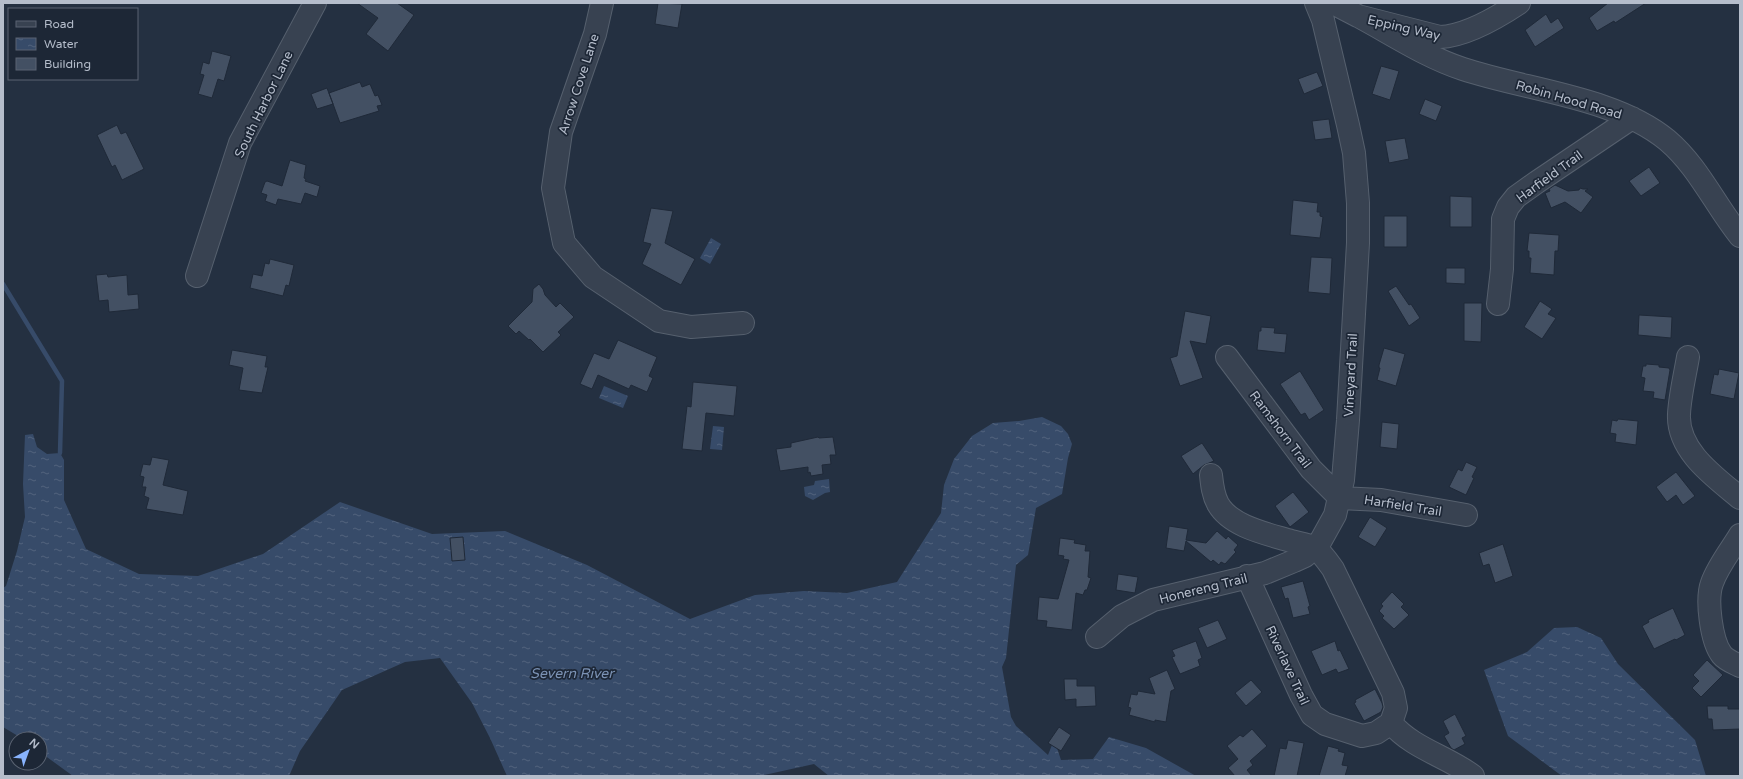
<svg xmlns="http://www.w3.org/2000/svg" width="1743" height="779" font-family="'Varela Round',sans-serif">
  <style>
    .water { fill: url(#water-ripples) }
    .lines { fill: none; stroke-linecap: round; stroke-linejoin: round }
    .stream { stroke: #374b69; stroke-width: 4.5 }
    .building { fill: #435063; stroke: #1f2938 }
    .minor-casing { stroke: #56606e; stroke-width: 24 }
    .minor { stroke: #384251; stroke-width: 22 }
    .labels { text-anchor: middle; stroke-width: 3.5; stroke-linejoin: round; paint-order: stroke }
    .street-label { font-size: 13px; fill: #b5bdcb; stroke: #1d2736 }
    .water-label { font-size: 14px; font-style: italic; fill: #7b92b4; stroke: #1d2736 }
  </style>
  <defs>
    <pattern id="water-ripples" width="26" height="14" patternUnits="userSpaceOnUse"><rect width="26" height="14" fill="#374b69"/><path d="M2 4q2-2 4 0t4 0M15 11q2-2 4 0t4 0" fill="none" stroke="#52637d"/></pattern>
  </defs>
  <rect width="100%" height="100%" fill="#243041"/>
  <path class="water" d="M711 238 721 244 710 264 700 258Z
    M604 386 628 396 623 408 599 398Z
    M1042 417 1061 426 1068 434 1072 444 1068 458 1062 494 1036 508 1028 555 1016 565 1006 658 1002 667 1011 717 1016 726 1048 755 1052 745 1057 748 1061 760 1093 759 1109 737 1146 748 1196 776H829L814 764 760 776H507L490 738 472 703 440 658 405 662 342 690 300 751 289 776H73L40 752V739H23L3 727V588L6 586 17 551 25 517 23 484 25 435 33 434 37 447 47 454 60 453 64 460V500L86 549 139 574 198 576 263 554 340 502 432 534 505 531 587 565 690 619 755 595 804 591 847 593 897 582 941 513 944 485 954 459 972 436 993 423 1019 421Z
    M713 426 724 427 722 450 710 449Z
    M829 479 830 492 825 493 813 500 805 496 804 487 814 485 815 481Z
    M1577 627 1601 638 1618 664 1695 740 1706 776H1562L1508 736 1484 670 1527 652 1554 628Z"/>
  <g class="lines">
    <path class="stream" d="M3 284 62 381 60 453"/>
  </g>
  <path class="building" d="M357 3H397L414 15 388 51 366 34 378 18Z
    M658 3 682 4 678 28 655 24Z
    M1608 3H1646L1615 23 1614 21 1597 31 1589 18Z
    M1546 14 1551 23 1558 18 1564 28 1535 47 1525 30Z
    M212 51 231 56 224 81 218 79 212 98 198 94 204 75 200 74 203 62 209 64Z
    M1381 66 1399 71 1390 100 1372 94Z
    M1317 72 1323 86 1304 94 1298 79Z
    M360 82 362 87 370 84 375 96 378 95 382 105 377 106 379 111 340 123 329 93Z
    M327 88 333 104 317 109 311 94Z
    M1425 99 1442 106 1436 121 1419 114Z
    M1329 119 1332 138 1315 140 1312 121Z
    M117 125 121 134 126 132 144 169 122 180 115 165 112 167 97 135Z
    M1405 138 1409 159 1389 163 1385 141Z
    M290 160 306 165 304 178 306 179 305 181 320 186 317 197 305 193 301 204 278 199 276 205 265 201 267 195 261 193 265 182 267 181 282 186Z
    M1649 167 1660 183 1641 196 1629 181Z
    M1555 185 1568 191 1579 190 1580 188 1583 189H1588L1585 191 1593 197 1581 213 1565 202 1551 208 1545 193 1550 191 1549 189Z
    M1450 196 1472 197V227H1450Z
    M1293 200 1318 203 1317 212H1320V216L1323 217 1320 238 1290 235Z
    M651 208 673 211 665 243 695 259 681 285 642 264 651 244 643 242Z
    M1384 216H1407V247H1384Z
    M1529 233 1559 235 1558 251H1555L1554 275 1530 273 1531 258H1529V251H1527Z
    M1311 257 1332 258 1330 294 1308 292Z
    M270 259 294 265 289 286 286 285 283 296 250 288 253 274 262 276 265 263 269 264Z
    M1446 268H1465V284L1446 283Z
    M107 274 108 277 127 275 128 295 138 294 139 309 109 312 108 300 99 301 96 275Z
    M539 284 543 289 545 295 556 307 560 303 574 317 558 332 561 335 543 352 530 339 529 340 519 331 516 334 508 326 532 302 533 289Z
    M1396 286 1409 305 1411 304 1420 318 1409 326 1388 291Z
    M1540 301 1552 309 1548 314 1556 318 1542 339 1524 327Z
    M1464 303H1482L1481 342 1464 341Z
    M1185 311 1211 316 1206 344 1190 341 1203 378 1180 386 1170 358 1177 356Z
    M1639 315 1672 317 1671 338 1638 335Z
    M1261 327 1275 328 1274 333 1287 334 1285 353 1257 350 1259 331H1261Z
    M618 340 657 357 649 376 653 378 647 392 631 385 629 389 598 375 592 389 580 384 594 353 609 359Z
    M1384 348 1405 354 1396 386 1377 380 1380 368H1379V365Z
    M232 350 267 356 265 367H268L262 393 239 390 243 368 229 365Z
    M1646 364 1659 365V367L1669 368 1670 370 1665 400 1653 398 1654 392 1643 391 1645 378 1641 377 1643 366H1646Z
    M1719 369 1739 373 1734 399 1710 394 1714 374 1718 375Z
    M1300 371 1324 410 1309 420 1305 413 1301 415 1280 384Z
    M693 382 737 386 734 416 706 413 702 451 682 449 687 406 691 407Z
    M1618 419 1638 421 1636 445 1615 442 1616 434 1610 433 1612 420 1617 421Z
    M1382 422 1399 424 1397 449 1380 447Z
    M818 437 819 438 833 437 836 455H830L831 464 822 465 823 474 811 476 810 472 808 473V467L780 471 776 449 791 447V443Z
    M1202 443 1214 461 1204 465 1193 474 1181 456Z
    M152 457 169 460 163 485 188 491 183 515 146 509 149 498 144 496 146 487H142L144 477 140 476 143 464 150 465Z
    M1466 462 1477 467 1472 477 1474 478 1466 495 1449 487 1458 469 1462 471Z
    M1676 472 1695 496 1683 505 1676 495 1667 502 1656 487Z
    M1293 492 1309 512 1290 527 1275 506Z
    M1370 517 1387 528 1375 547 1358 537Z
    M1169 526 1188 529 1186 540 1206 543 1217 531 1226 539 1228 536 1238 545 1234 550 1236 552 1225 564 1221 562 1219 565 1213 560 1211 562 1186 541 1184 551 1166 548Z
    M463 537 465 560 452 561 450 538Z
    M1060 538 1075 540 1074 543 1086 545 1085 551H1090L1088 577 1091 578 1087 590H1085L1083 595 1076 593 1072 630 1046 627 1047 621 1037 620 1039 597 1058 599 1069 560 1063 559 1064 556 1058 555Z
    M1503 544 1513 576 1495 583 1489 564 1483 566 1479 553Z
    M1118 574 1138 577 1135 593 1116 590Z
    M1303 581 1310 606 1308 607 1310 614 1293 618 1288 598 1285 599 1281 587Z
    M1392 592 1404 604 1401 607 1409 615 1394 629 1382 618 1384 616 1379 611 1383 606 1381 604Z
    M1673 608 1685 635 1676 640 1675 639 1654 649 1642 626 1649 622 1648 620Z
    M1218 620 1227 639 1207 648 1198 628Z
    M1196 641 1202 658 1198 660 1200 666 1180 674 1172 657 1175 656 1172 650Z
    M1335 641 1338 651 1340 650 1349 669 1338 673 1336 669 1322 675 1311 651Z
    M1707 660 1723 675 1701 697 1692 688 1699 681 1693 675Z
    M1167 670 1175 689 1171 691 1166 722 1155 720V722L1129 715 1131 708 1128 707 1131 694 1137 695 1138 691 1155 694 1149 678Z
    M1064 679H1077V686H1095L1096 706 1076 707V699L1065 700Z
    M1251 680 1262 692 1246 706 1235 693Z
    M1375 689 1382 703 1383 707 1381 712 1364 721 1354 703 1356 702 1355 700Z
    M1707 706H1728V709H1740V729L1713 730 1712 719H1708Z
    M1455 714 1466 736 1462 738 1465 744 1454 750 1451 748 1444 736 1449 733 1443 721Z
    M1059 727 1071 735 1061 751 1048 743Z
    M1252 729 1267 746 1250 761 1253 765 1247 770 1252 776H1235L1228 768 1238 759 1227 746 1240 735 1243 737Z
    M1288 740 1304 743 1297 776H1274L1280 748 1286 749Z
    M1328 746 1339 749 1338 751 1345 753 1342 765 1348 766 1345 776H1319Z"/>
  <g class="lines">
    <g class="minor-casing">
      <path id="minor" d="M602 3 595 34 561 132 553 188 564 243 593 277 659 321 691 327 743 323
        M1333 3 1358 16 1440 37C1465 36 1498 17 1519 3
        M1358 16C1392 34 1426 57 1463 69 1526 90 1615 97 1667 140 1698 166 1715 205 1740 236
        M197 276 240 143 315 3
        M1498 304 1502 269 1503 219 1508 207 1516 197 1537 182 1632 118
        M1227 357 1311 469 1340 498
        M1688 357C1685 375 1680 395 1679 414 1677 451 1715 477 1740 498
        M1211 475C1212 485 1213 495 1218 504 1231 527 1268 534 1291 541 1298 543 1308 544 1315 548 1322 553 1328 562 1333 569L1393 693 1396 708 1391 723
        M1340 498 1381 500 1466 515
        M1740 535C1731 550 1718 566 1712 583 1706 599 1711 641 1722 655 1726 660 1734 663 1740 666
        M1247 576 1301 695 1312 715 1325 724 1362 736 1376 733 1391 723
        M1097 637 1122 616 1153 600 1265 573 1294 561 1305 556 1320 542 1335 515 1343 480 1348 420 1358 243V203L1354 153 1348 125 1323 20 1316 3
        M1391 723C1413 749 1447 756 1473 776"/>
    </g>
    <use href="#minor" class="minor"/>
  </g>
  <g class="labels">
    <g class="street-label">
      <text transform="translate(1404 27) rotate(13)" y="5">Epping Way</text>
      <text transform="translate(578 84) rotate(-72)" y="5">Arrow Cove Lane</text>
      <text transform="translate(1569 99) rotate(16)" y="5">Robin Hood Road</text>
      <text transform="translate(263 104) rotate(-64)" y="5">South Harbor Lane</text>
      <text transform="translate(1549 176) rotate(-36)" y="5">Harfield Trail</text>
      <text transform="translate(1350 375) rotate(-87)" y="5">Vineyard Trail</text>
      <text transform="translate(1281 429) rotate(53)" y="5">Ramshorn Trail</text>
      <text transform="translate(1403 505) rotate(9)" y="5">Harfield Trail</text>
      <text transform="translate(1203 588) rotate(-14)" y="5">Honereng Trail</text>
      <text transform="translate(1288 665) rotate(65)" y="5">Riverlave Trail</text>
    </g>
    <g class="water-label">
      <text x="572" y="678">Severn River</text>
    </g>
  </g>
  <rect width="1743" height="779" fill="none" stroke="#b5bdcb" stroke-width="8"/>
  <rect x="8" y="8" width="130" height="72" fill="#1d2736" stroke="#5a6372"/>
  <rect x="16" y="21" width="20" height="6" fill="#384251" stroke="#5a6372"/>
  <text x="44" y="28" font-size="12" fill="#b5bdcb">Road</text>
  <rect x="16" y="38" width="20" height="12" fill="url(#water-ripples)" stroke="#5a6372"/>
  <text x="44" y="48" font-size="12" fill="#b5bdcb">Water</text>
  <rect x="16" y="58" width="20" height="12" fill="#435063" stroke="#5a6372"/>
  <text x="44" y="68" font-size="12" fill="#b5bdcb">Building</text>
  <g transform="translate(28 751) rotate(41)"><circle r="19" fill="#1d2736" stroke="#5a6372"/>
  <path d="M0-3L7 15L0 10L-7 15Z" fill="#88b3fd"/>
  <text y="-6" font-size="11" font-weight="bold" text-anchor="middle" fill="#b5bdcb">N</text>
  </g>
</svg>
